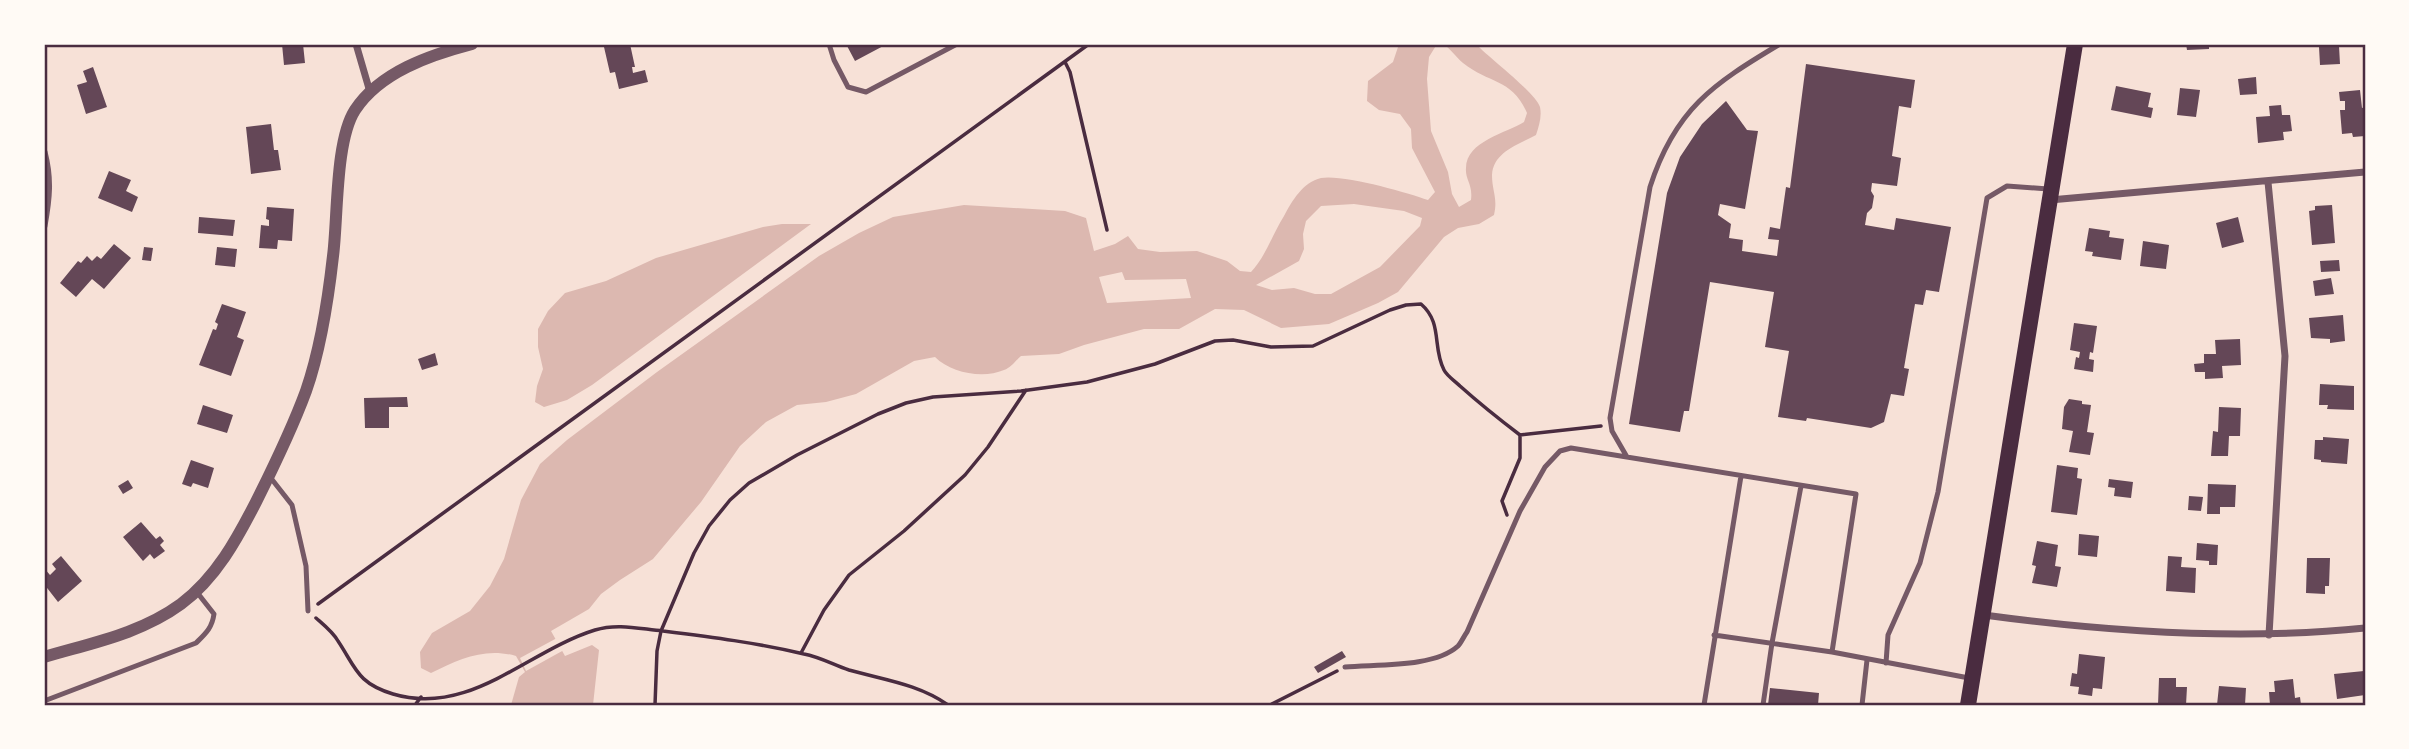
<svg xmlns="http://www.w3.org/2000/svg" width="2409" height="749" font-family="'Fira Sans Condensed',sans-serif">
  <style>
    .water { fill: #dcb8b0; fill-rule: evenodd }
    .pier { fill: #f7e1d7 }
    .building { fill: #644757 }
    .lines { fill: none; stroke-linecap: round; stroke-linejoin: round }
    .path { stroke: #4a2c40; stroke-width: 3.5 }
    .service { stroke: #755966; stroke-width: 5 }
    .minor { stroke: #755966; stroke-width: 7 }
    .tertiary { stroke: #755966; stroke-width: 12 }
    .primary { stroke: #4a2c40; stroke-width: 16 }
    .neatline { fill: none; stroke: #4a2c40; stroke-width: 2.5 }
  </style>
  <rect width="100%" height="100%" fill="#f7e1d7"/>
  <path class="water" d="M1399 44H1437L1429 57 1427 79 1431 131 1448 172 1452 194 1459 207 1471 200C1473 184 1465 180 1466 168 1466 141 1507 133 1524 122L1527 113C1512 78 1489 84 1463 63 1456 57 1451 49 1443 44H1476C1489 58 1535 92 1540 107 1542 117 1539 126 1536 135 1519 144 1493 152 1492 175 1492 191 1498 198 1494 215L1479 224 1458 228 1444 237 1398 292 1378 303 1329 324 1281 328 1244 310 1215 309 1179 329H1144L1084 345 1059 354 1021 356C1016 360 1011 368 1004 370 983 379 951 373 935 357L914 361 856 394 826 402 797 405 766 422 740 446 701 502 653 559 620 580 601 594 589 609 551 631 565 656 592 645 599 650 593 705H511L519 677 525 672 516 656C485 647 459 659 431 673L421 668 420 652 432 633 470 611 490 586 504 559 521 500 540 464 567 440 657 372 819 256 859 233 893 217 964 205 1065 211 1086 218 1094 251 1115 244 1128 236 1138 249 1160 252 1197 251 1227 261 1240 271 1251 272C1266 256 1272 235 1284 216 1292 201 1303 182 1321 178 1342 174 1406 192 1428 200L1435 192 1412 148 1411 129 1400 114 1379 110 1367 101 1368 81 1393 62ZM1354 204 1404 211 1422 218 1420 226 1380 267 1331 294H1315L1294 288 1272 290 1256 285 1299 261 1304 249 1303 234 1306 221 1321 206ZM1122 272 1125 280 1186 279 1191 298 1107 303 1099 277Z
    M782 224H811L592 385 567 400 544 407 535 402 537 386 543 369 538 347V329L548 311 565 293 606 281 656 258 763 227Z"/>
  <path class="pier" d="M557 638 564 650 526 671 520 658Z"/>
  <path class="building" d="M282 44H303L305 63 284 65Z
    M612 44H630L635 67H632L633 73 645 70 648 82 619 89 615 72 610 73 604 47Z
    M846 44H887L855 61Z
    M2186 44H2209V49L2187 50Z
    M2339 46 2340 64 2320 65 2319 47Z
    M1806 64 1915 80 1911 108 1899 106 1892 156 1901 158 1897 186 1872 183 1871 191 1874 196 1872 208 1867 213 1865 225 1894 230 1896 218 1951 227 1939 292 1926 290 1923 305 1915 304 1904 368 1909 369 1904 396 1891 394 1884 422 1871 428 1807 418 1806 421 1778 417 1789 351 1765 347 1774 292 1710 282 1689 411H1684L1680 432 1629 424 1667 193 1680 157 1702 124 1726 101 1747 130 1758 131 1745 209 1720 204 1718 215 1731 224 1729 238 1743 240 1742 251 1777 256 1779 240 1768 239 1770 227 1780 229 1786 187 1790 188Z
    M93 67 107 107 86 114 77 85 87 82 83 71Z
    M2256 77 2257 94 2240 95 2238 79Z
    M2116 86 2151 93 2148 107 2153 108 2151 118 2111 110Z
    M2180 88 2200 90 2196 117 2177 115Z
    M2360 90 2362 108 2365 107V136L2353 137 2352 133 2342 134 2340 110H2345V101H2340L2339 92Z
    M2281 105 2282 115H2290L2292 131 2283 132 2284 140 2258 143 2256 117 2270 116 2269 106Z
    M271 124 274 150H278L281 170 251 174 246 127Z
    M109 171 131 180 126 191 138 197 132 212 98 198Z
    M2332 205 2335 243 2312 245 2309 211 2315 210V206Z
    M267 207 294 209 292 241 278 240 277 249 259 248 261 225 269 226V220L266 219Z
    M199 217 235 220 233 236 198 233Z
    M2238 217 2244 242 2222 248 2216 223Z
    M2089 228 2110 231 2109 237 2124 239 2121 260 2092 256 2093 252 2085 251Z
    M2143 241 2169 245 2166 269 2140 266Z
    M114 244 131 258 104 289 92 279 76 297 60 283 78 261 81 263 87 256 92 261 97 256 101 259Z
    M144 247 153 248 151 261 142 260Z
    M217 247 237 249 235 267 215 265Z
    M2339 260 2340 271 2321 272 2320 261Z
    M2331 278 2334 294 2315 296 2313 281Z
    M222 304 246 312 237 337 244 340 231 376 199 365 213 329 216 330 218 324 215 322Z
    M2343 315 2345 341 2330 343V339L2311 338 2309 318Z
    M2074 323 2097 326 2093 353 2090 352 2089 359 2094 360 2093 372 2074 369 2076 357 2079 358 2080 352 2070 350Z
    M2240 339 2241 365 2222 366 2223 378 2205 379V372H2195L2194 364 2204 363V354H2216L2215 340Z
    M435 353 438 365 422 370 418 359Z
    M2320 384 2354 386V410L2327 409 2328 405H2319Z
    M407 397 408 407H389V428H365L364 398Z
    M2069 399 2082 401V404L2091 405 2087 432 2094 433 2090 455 2069 452 2073 431 2062 429 2064 407Z
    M203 405 233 415 227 433 197 424Z
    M2219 407 2241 408 2240 436H2229L2228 456H2211L2213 431 2218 432Z
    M2323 437 2349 439 2347 464 2321 462V460L2314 459 2315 440H2323Z
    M191 460 214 468 208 488 193 483 191 487 182 484Z
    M2057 465 2078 468 2077 478 2082 479 2077 515 2051 512Z
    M2109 479 2133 482 2131 498 2114 496 2115 488 2108 487Z
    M128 480 133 488 123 494 118 486Z
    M2208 484 2236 485 2235 507H2220V514H2207Z
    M2189 496 2203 497 2201 511 2188 510Z
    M141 522 156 539 160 536 164 541 160 545 165 551 154 559 150 554 143 561 123 537Z
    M2079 534 2099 536 2097 557 2078 555Z
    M2037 541 2058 545 2055 566 2061 567 2057 587 2032 583 2036 566 2032 565Z
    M2197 543 2218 545 2217 565H2209V561L2196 560Z
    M61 556 82 581 58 602 44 584V568L50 575 56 569 52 564Z
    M2168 556 2182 557 2181 567 2196 568 2195 593 2166 591Z
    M2307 558H2330L2329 586H2325V594L2306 593Z
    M1342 651 1346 657 1318 673 1314 667Z
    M2079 654 2105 657 2102 689 2093 688 2092 696 2078 694 2079 687 2070 686 2072 673 2077 674Z
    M2364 671 2365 695 2337 699 2334 674Z
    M2159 678H2176V687H2187L2186 705H2158Z
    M2293 679 2295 698 2300 697 2301 705H2270L2269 692H2275L2274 681Z
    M2219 686 2246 688 2245 705H2217Z
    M1770 688 1819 693 1818 705H1768Z"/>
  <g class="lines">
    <path class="path" d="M1065 62 1070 72 1107 230
      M1507 515 1502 501 1520 458V435
      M318 604 1089 44
      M316 618C324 625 333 632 338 641 356 668 357 683 393 694 470 717 527 651 595 630 618 623 640 629 663 631 711 637 758 643 804 654 820 657 834 665 849 670 884 680 918 684 948 705
      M801 653 824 610 849 575 904 531 965 475 988 447 1026 390
      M415 705 421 697
      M655 705 657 651 661 631 694 553 709 526 730 500 749 483 797 455 878 414 906 403 933 397 1021 391 1087 382 1155 364 1215 341 1233 340 1271 347 1313 346 1390 310 1406 305 1421 304C1443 323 1432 347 1444 370 1447 376 1455 381 1460 386 1479 403 1499 419 1520 435L1601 426
      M1270 705 1337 671"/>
    <path class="service" d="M829 44 834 60 848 87 866 92 957 44
      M1627 457 1612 431 1610 418 1650 187C1675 109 1713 84 1780 44
      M270 477 292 505 306 566 308 611
      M1714 635 1832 652 1969 678
      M1886 663 1888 635 1920 563 1938 492 1987 198 2007 186 2048 189
      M1345 667C1376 664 1434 668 1458 646 1461 643 1464 636 1467 632L1520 511 1545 467 1560 451 1571 448 1856 494 1832 652
      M44 701 196 643C206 633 212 628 214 614L196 591
      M1704 705 1741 476
      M1763 705 1772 643 1801 486
      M1862 705 1867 660"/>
    <path class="minor" d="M356 44 370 92
      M44 152C51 179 49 198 44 226
      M2268 182 2285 356 2269 635
      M2050 200 2365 172
      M1984 615C2109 632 2239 641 2365 628"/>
    <path class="tertiary" d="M44 657C91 643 140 634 181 604 216 578 237 539 256 502 274 466 292 429 306 391 321 348 328 301 333 256 338 218 335 141 355 110 380 72 430 55 472 44"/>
    <path class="primary" d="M1968 705 2075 44"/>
  </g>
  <rect width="2409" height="749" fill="none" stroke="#fffaf5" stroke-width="91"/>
  <rect x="46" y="46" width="2318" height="658" class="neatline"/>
</svg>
